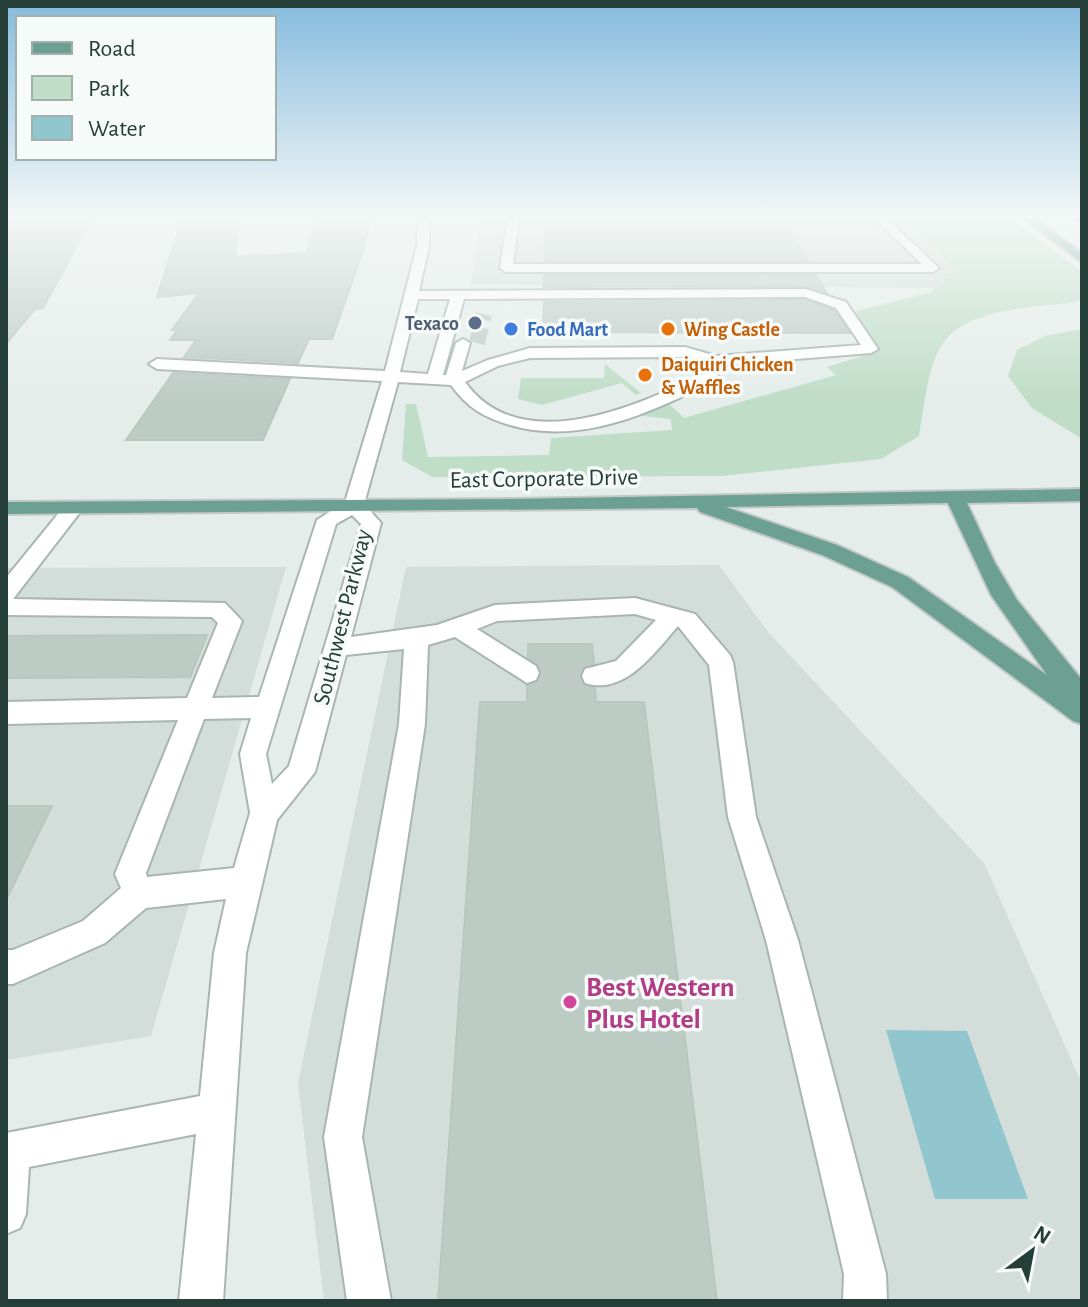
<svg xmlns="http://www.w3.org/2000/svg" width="1088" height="1307" font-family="'Alegreya Sans',sans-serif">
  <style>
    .built { fill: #d3ddd9 }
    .green { fill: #bfddc7 }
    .water { fill: #91c6cf }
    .building { fill: #bdcbc5; stroke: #b8c7c0; stroke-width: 2 }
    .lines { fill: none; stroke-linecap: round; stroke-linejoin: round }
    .minor-tunnel-far1 { stroke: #bfcac6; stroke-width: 16; stroke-dasharray: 16 8; stroke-linecap: butt }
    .minor-tunnel { stroke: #bfcac6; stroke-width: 25; stroke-dasharray: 25 12; stroke-linecap: butt }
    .minor-casing { stroke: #a8b5b1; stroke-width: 4 }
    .major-casing { stroke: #c2c9c7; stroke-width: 4 }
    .highway-casing { stroke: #c2c9c7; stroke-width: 4 }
    .minor { fill: #fff; fill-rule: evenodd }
    .major { fill: #6ca092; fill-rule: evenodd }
    .highway { fill: #32695d; fill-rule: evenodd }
    .service-dot { fill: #5c6f8a; stroke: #f6faf8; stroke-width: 3 }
    .shop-dot { fill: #3f7fe0; stroke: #f6faf8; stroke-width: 3 }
    .food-dot { fill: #e8710a; stroke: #f6faf8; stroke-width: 3 }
    .hotel-dot { fill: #d1479c; stroke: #f6faf8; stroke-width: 3 }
    .labels { text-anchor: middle; stroke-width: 7; stroke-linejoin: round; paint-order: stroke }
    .far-service-label { font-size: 20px; font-weight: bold; fill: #4e5e75; stroke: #f6faf8; text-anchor: end }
    .far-shop-label { font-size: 20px; font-weight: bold; fill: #366cbe; stroke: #f6faf8; text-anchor: start }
    .far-food-label { font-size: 20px; font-weight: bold; fill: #c56008; stroke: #f6faf8; text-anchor: start }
    .street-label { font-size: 24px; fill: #253e37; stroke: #f6faf8 }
    .near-hotel-label { font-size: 28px; font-weight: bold; fill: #b23c85; stroke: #f6faf8; text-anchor: start }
  </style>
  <rect width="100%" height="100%" fill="#e5edea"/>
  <path class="built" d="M482 218H940L1022 289 471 284Z
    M719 565 768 632 984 863 1082 1084V1301H324L298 1083 406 567Z
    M286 567 151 1036 6 1060V568Z"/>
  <path class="green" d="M907 218H1010L1082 272V300C1063 305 1041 305 1021 308 929 322 933 355 919 436L881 459 722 476 432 477 402 460 406 404H416L428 457 549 455 551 438 672 430 671 419 643 416 642 411 669 404 684 418 836 375 827 367 872 353 856 311 928 293 945 282 940 274 958 273Z
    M1082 329V439L1032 408 1008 376 1017 350 1045 336Z
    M605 364 641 393 636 395 622 383 542 405 518 399 521 378H604Z"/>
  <path class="water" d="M886 1030 967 1031 1028 1199H935Z"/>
  <path class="building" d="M6 218H92L43 308 35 309 6 344Z
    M182 218H239L235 257 306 253 318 218H370L363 251 332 339H309L298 363 184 357 196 340H170L177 330H172L199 293 157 297Z
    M615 224 785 225 808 261H544L545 231 616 228Z
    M544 275H816L827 293 806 286 544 287Z
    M804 300 834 310 850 333 543 332 544 302Z
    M173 373 290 379 263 440H126Z
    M207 635 190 677 6 678V636Z
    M528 644H592L594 664 582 668 579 677 585 686 595 688 596 702H644L717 1301H438L480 702H527V686L537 683 542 674 539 665 528 657Z
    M6 806H52L6 900Z"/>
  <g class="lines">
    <path class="minor-tunnel-far1" d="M477 343 484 314"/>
    <path class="minor-tunnel" d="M527 673 594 676"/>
    <g class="minor-casing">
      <path id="minor" d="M417 218H429V246L419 291 806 289 846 302 878 349 871 353 721 365 716 380C652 412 582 446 510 425 483 417 468 408 451 385L398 382 364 504 381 523 351 637 437 625 495 605 635 598 695 614 730 655 733 662 756 817 798 940 886 1274 887 1301H843L844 1274 766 940 728 817 709 665 678 626C655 652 625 696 585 683L582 676 585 669 616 661 656 620 635 614 497 621 477 629 536 666 539 673 536 680 527 683 455 637 428 645 425 724 362 1137 391 1301H347L324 1137 399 724 404 649 346 655 315 772 277 820 246 953 223 1301H179L196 1134 29 1167 26 1214 20 1228 6 1234V1133L200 1096 214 953 226 899 146 908 105 943 13 984H6V950H13L83 921 121 888 115 874 178 720 6 724V702L187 698 218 623 212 617 6 615V578L67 503H81L84 507 81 511 13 599 225 603 242 621 212 698 259 697 317 520 345 502 382 381 157 369 149 364 157 359 385 371 417 246ZM805 297 836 308 861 345 716 356 685 347 530 348 488 360 462 371 470 343 463 339 456 343 446 375H443L464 299ZM418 299H450L428 374 400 372ZM684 357 707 363 703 374C638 406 520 459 465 382L498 366 530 358ZM352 515 361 524 355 545 289 766 272 784 266 754 336 524ZM251 718 240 754 250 813 234 868 147 877 146 873 204 719Z
        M508 218H519L513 264H922L874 218H886L939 268 933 272H506L500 268Z"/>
    </g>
    <g class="major-casing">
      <path id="major" d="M1023 218H1035L1082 253V263Z
        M1082 489V501L967 503 995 563 1017 600 1082 680V724L1073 721 892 587 822 555 700 512 697 508 6 514V502L513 499ZM948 503 991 595 1047 675 908 577 837 545 726 507Z"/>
    </g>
    <g class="highway-casing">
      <path id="highway" d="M1023 218H1035L1037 220 1031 223Z
        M1075 218H1082V222Z"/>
    </g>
    <use href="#minor" class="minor"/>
    <use href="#major" class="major"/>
    <use href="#highway" class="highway"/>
  </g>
  <linearGradient id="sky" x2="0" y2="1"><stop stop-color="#85bbde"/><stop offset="0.54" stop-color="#f3f7f6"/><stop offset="1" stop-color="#f3f7f6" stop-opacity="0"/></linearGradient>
  <rect width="1088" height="401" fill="url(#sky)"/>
  <circle class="service-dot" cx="475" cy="323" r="8"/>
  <circle class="shop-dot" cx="511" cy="329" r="8"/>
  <g class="food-dot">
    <circle cx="668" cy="329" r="8"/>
    <circle cx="645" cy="375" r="8"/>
  </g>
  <circle class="hotel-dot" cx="570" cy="1002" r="8"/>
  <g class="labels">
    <g class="far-service-label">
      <text x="459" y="330">Texaco</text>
    </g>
    <g class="far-shop-label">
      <text x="527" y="336">Food Mart</text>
    </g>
    <g class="far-food-label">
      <text x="684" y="336">Wing Castle</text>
      <text x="661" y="371">Daiquiri Chicken<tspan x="661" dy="23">&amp; Waffles</tspan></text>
    </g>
    <g class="street-label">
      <text transform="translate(544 478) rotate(-1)" y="8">East Corporate Drive</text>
      <text transform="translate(342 617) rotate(-76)" y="8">Southwest Parkway</text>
    </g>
    <g class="near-hotel-label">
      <text x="586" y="996">Best Western<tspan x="586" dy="32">Plus Hotel</tspan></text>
    </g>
  </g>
  <rect width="1088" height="1307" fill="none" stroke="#253e37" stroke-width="16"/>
  <rect x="16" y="16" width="260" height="144" fill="#f6faf8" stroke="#a2afab" stroke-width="2"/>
  <rect x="32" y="42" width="40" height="12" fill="#6ca092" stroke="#a2afab" stroke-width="2"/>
  <text x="88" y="56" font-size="24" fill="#253e37">Road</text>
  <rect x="32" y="76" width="40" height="24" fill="#bfddc7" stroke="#a2afab" stroke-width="2"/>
  <text x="88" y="96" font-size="24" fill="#253e37">Park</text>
  <rect x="32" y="116" width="40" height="24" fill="#91c6cf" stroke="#a2afab" stroke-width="2"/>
  <text x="88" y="136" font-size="24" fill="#253e37">Water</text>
  <g transform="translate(1032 1251) rotate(32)" stroke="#f6faf8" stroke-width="6" paint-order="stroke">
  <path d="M0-6L14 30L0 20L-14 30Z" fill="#253e37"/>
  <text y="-12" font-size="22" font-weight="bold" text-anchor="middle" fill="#253e37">N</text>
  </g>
</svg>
